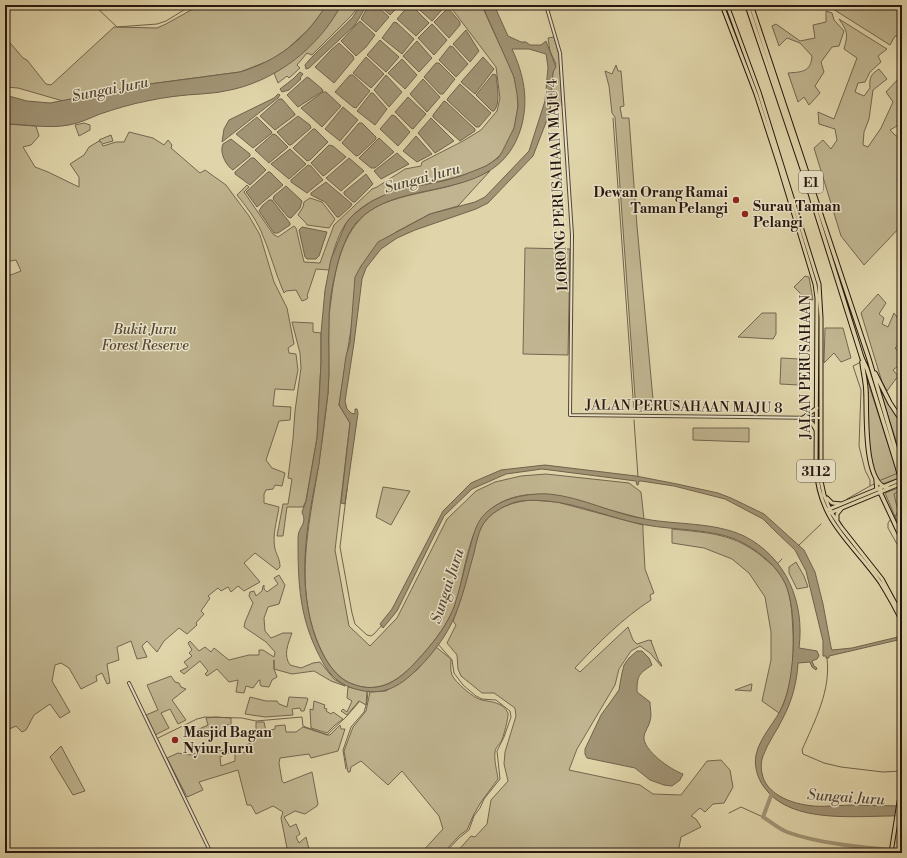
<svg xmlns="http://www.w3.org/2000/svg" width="907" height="858" font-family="'Libre Bodoni',serif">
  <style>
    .green { fill: #c0b590; stroke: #736650 }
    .water { fill: #a19475; stroke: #70624c }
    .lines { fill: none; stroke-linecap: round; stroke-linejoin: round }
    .stream { stroke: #70624c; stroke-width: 1 }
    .river { stroke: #a19475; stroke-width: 4 }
    .tertiary-casing { stroke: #544636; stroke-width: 4 }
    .primary-casing { stroke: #26160f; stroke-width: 5 }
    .motorway-casing { stroke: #26160f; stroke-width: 5.5 }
    .tertiary { stroke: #ebe4c8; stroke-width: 2 }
    .primary { stroke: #e0d5aa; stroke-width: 3 }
    .motorway { stroke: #e0d5aa; stroke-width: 3.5 }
    .motorway-bridge-casing { stroke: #26160f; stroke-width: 5.5; stroke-linecap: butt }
    .motorway-bridge { stroke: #e0d5aa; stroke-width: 3.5 }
    .poi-dot { fill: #8f2418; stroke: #ebe4c8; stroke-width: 1.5 }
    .labels { text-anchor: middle; stroke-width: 3; stroke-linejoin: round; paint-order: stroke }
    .shield { fill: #ebe4c8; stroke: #615446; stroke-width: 1 }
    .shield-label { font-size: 13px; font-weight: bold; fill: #26160f }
    .street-label { font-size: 14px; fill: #26160f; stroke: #ebe4c8 }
    .poi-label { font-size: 14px; font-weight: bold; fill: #26160f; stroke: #ebe4c8; text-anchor: start }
    .park-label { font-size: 14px; font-style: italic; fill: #544636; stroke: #ebe4c8 }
    .water-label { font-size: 15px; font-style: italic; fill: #574838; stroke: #ebe4c8 }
  </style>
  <rect width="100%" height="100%" fill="#e0d5aa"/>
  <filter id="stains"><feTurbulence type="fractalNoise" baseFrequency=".005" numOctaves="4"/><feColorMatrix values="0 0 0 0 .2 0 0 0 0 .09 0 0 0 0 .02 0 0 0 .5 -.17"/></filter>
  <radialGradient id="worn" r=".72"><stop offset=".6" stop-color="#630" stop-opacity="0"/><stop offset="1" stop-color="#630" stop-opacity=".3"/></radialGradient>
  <path class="green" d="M200 5H326L321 14 308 30 286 50 271 60 240 72 142 85 63 101 18 88 5 87V37L23 58 27 60 46 84 51 85 114 27 157 28 166 24Z
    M341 5H359L352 15 312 55 307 53 297 65 300 68 289 78 287 76 278 83 274 73C301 56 326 33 341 5Z
    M449 5H482C488 20 495 35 502 49 506 58 511 68 514 77 520 95 519 117 512 134 508 142 505 151 498 157 490 165 479 170 469 173 431 187 384 185 353 215 339 228 333 251 329 270L316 269 307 296 308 297 307 299 302 301 296 290 286 291 284 293C275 273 270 251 261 231 255 218 246 206 237 195L247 185 249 187 244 192 273 234 278 237 294 226 296 228 304 262 320 263 334 225 372 189 377 187 405 169 421 166 422 162 463 141 481 130 497 111 500 98 496 67Z
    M829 5H902V37L895 36 890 45 833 9Z
    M826 11 832 13 834 20 844 31 839 46 832 47 821 62 824 72 815 86 820 93 809 105 804 97 798 102 788 73C802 72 811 72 812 56L800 43 787 38 779 46 772 26 776 24 800 41 815 38 813 25 826 22Z
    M839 19 887 49 878 56 881 62 870 72 865 82 858 83 855 92 864 96 870 88C869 78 871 74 879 69L887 79 873 90 869 119 864 132 863 145 868 147 881 128 893 102 886 92 902 75V123L890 130 895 135 902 140V159L897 181H902V225L864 265 841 236 814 148 823 140 831 149 837 140 835 129 819 124 818 112 834 119 857 58 844 49C848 34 848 32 839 19Z
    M554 37 559 55 562 105 555 107 554 104 552 103 550 99 553 72 556 64 550 51 548 38Z
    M616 65 618 71H621L624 106 620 107 622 118H629L637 226 654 410 653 411H636L615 117 612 113 609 86 605 71 612 74Z
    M84 123 90 125V130L79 136 75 125Z
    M5 124 36 126 39 136 31 145 23 147 35 167 48 172 79 187V177L70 164 84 155 89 147 99 141 102 143 99 140 111 135 113 141 102 144 103 146 116 142H124L129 132 153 138 164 145 168 140 172 145 171 148 200 173 205 170 226 185 249 216 260 235 274 282 287 308 294 344 288 348 289 353 296 354 298 370 294 390 275 389 273 406 291 407 290 420 279 421 266 460 272 468 285 473 282 486 275 485 273 489 266 490 264 494V503L279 507C277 520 272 536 275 549 277 556 280 559 280 567L277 570 255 553 244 563 260 582 244 591 238 586 231 592 228 587 221 591 218 588 208 596 210 598 201 611 204 614 196 623 197 625 187 634 179 628 164 641 157 652 147 641 142 646 147 657 137 659 131 641 117 647 119 660 107 664 110 683 107 684 102 673 96 676 97 681 81 689 69 668 61 663 55 665 52 681 70 712 60 718 50 704 34 715 26 730 22 732 16 726 5 731V298L7 294 8 276 21 271 16 260 5 262Z
    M490 171 458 206 430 214 396 232 361 266 339 405 350 423 335 550 349 626 370 646 397 618 447 519 476 491 495 482 521 476 546 474 629 483 641 492 644 519C628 515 611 510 595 506 563 496 525 486 495 506 465 525 466 579 453 610 443 632 429 648 413 665 399 679 384 690 363 687 337 683 325 661 316 638 296 586 308 528 317 475 321 448 325 421 328 393 330 369 328 344 329 320 329 311 331 302 332 293 337 258 347 219 382 204 404 195 427 192 450 186 464 182 477 176 490 171Z
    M310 198 322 202 335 219 329 228 307 225 306 223 298 215 303 207 304 202Z
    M525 248 570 249 568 355 523 354Z
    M805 276 809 277 813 300 800 298V293L794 287Z
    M878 294 886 303 879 314 884 318 882 324 888 327 894 313 902 324V342L895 348 900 354 897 357 902 363 893 370 898 376 887 391 882 382 861 313Z
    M762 313H776V334L773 339 738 337Z
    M292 322 313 323V332L321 333V363L317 438 306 501 303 507H287L283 536H277L283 504H288L292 479 288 478 293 439 295 411 301 368 300 353Z
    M825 328H843L851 358 841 362 834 353 824 363Z
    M781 358 799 359V385L780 384Z
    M866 376 899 478 882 484C863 463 869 404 866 376Z
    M875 376 887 400 902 425V459Z
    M693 428H749V442L693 440Z
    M383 487 410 491 391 525 376 517Z
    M901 487 902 490V533L885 493Z
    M531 500 557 502 643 525V532L645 569 654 593 650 595 651 600C623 618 598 643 575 668L580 672 628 627 633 640 637 644 649 640 652 641H651L659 662H660L662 666H661L650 653 640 646 631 651 619 669 615 685 577 749 569 770 640 785 653 794 681 795 707 761 721 760 730 770 733 787 724 803 713 804 705 812 700 808 691 816 696 819 701 827 681 837 678 853H456L471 836 475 837 487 824 491 800 508 781 504 764 505 752 516 716 515 708 494 693H482L461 676 458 669 457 655 447 643 456 625 453 621C460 603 465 584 470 565 474 550 476 531 487 519 499 506 514 502 531 500Z
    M672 529C709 533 735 533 765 559 774 566 781 574 786 585 792 600 792 617 793 633 794 660 792 689 779 713L762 701 771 660V632L765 597 749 573 732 559 704 548 672 543Z
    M796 562 804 576 808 587 797 589 789 573V567Z
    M279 575 285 585 279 604 268 607 264 618 265 631 271 638 283 633H292C288 644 283 655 290 665L301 668 313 663 320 662 334 679 345 686 331 681 314 671 292 674 274 669V660V669L277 677 272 680 269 687 261 686 260 684V680H259L253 688 246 686 244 693 236 692 238 680 229 682 217 669 207 676 205 674 208 671 200 661 184 674 180 671 188 667 184 662 192 656 189 653 192 650 188 643 190 641 199 651 205 647 211 652 214 648 229 660 249 655H259V650H263L274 657 275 652 266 642 244 627 245 622 253 603 249 596 250 592 254 591 256 596 262 591 263 586 264 585V589L267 592 278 584 274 578Z
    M436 647 451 659C451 664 450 670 452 675 455 682 474 699 482 700 491 702 503 702 508 713 509 716 503 739 501 742 499 745 495 748 495 752 494 761 497 771 498 779L481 802 474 814 467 830 460 835 443 853H421L443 829 439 816 402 771 388 785 361 761 351 767 350 772H348L344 751 353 727 366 711 370 692 386 691 417 670Z
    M171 676 175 682 179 683 181 687 186 689 172 700 186 720 178 724 170 709 161 713 169 728 155 735 146 715 158 710 147 685Z
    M751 684H752L751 691 735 690Z
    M348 687 367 691 366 705 359 701 347 715 341 711 343 709 347 712 352 701 347 698Z
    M250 697 266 701H277L279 704 287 707 289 697 307 698 308 699 304 711H301L300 708 292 709 293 715 265 717 245 714Z
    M314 701 325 705 324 708 327 709 326 711 331 714 333 712 343 719 335 725 327 733 311 728 310 709 313 710Z
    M216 717 231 718V726L229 724 225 727V730L215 729 203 736 197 730 208 725 206 718Z
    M256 722H264L266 731 275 729V726L285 725 286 732H296L303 727 328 735H330L340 725 341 729H345L338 751 311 758 309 754 280 758 279 763 282 781 284 783 312 772 318 804 317 806 305 814 295 811 284 817 290 827 296 824 300 834 296 837 299 843 306 837 310 853H307L305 849 301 853H288L281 818 283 812 273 806 256 814 251 805H247L238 770 199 782 203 790 187 797 167 758 178 753 190 755 218 745 220 751 228 749 229 753 220 757 221 766 235 761V754L247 752 246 745 251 743 250 737 256 738Z
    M61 746 85 791 73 795 50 757Z"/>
  <path class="water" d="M326 5H341C319 48 273 83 225 91 217 93 209 93 201 94 183 95 165 97 147 101 131 104 115 109 100 114 90 118 80 123 69 125 47 129 26 124 5 124V95L27 101 50 103 142 85 240 72C277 61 306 39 326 5Z
    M360 5H367L355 25 309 68 306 69 305 65 310 59 353 17Z
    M369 5H376L389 17 376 32 361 19Z
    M379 5H400L390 15Z
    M409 5H411L429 23 416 36 397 19Z
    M414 5H446L432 21Z
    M482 5H494L508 36 521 42H526L530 45H541L546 41 556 67 553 72 550 112 533 156 488 203 476 209 415 230 397 238 381 249 366 268 362 279 354 343 345 401 347 409 351 413 355 414V409H357L358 413 345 504 341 503 350 423 339 405 346 356 350 342 355 277 361 266 378 242 430 214 475 202 485 197 529 151 545 101 548 67 546 54 529 49H512C524 75 529 100 521 128 497 208 400 173 356 223 348 233 344 244 340 255 334 276 329 299 329 321 328 345 330 369 328 393 325 417 322 441 319 464 313 495 306 527 305 559 303 595 311 649 338 675 345 682 354 685 363 687 390 691 407 672 423 654 436 639 447 625 454 607 460 589 464 570 469 551 472 541 474 529 480 520 485 512 494 506 502 502 515 496 534 493 549 494 582 497 613 514 645 519 678 525 714 522 744 536 786 557 805 602 799 648L817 651 819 656 817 659 812 661 814 666 817 668 816 670 812 667 810 662 798 663C797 682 792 701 783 718 777 731 768 742 763 756 760 764 761 772 764 780 774 801 807 808 829 806 837 806 845 805 853 805 869 805 886 806 902 806V816C860 815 791 826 764 787 757 778 754 765 756 755 760 736 776 722 783 705 795 677 798 611 785 583 775 563 755 548 735 539 710 529 673 530 646 525 612 519 581 504 547 501 535 500 519 499 508 505 498 509 488 516 482 526 478 534 476 544 474 553 468 574 463 597 454 618 445 639 428 660 410 676 396 688 383 694 364 691 342 687 331 678 321 659 299 618 298 583 298 538 298 526 308 525 302 512L306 501 317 438 321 363V333L325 290 331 259 346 223 353 215 362 208 372 201 393 191 443 181 461 176 486 166 498 158 502 152 514 128 518 106 517 94 514 77Z
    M448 8 460 22V25L449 38 434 22Z
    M360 21 375 35 366 47 356 56 341 41Z
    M394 22 397 23 414 39 402 54 382 38Z
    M432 24 447 40 434 55 418 38Z
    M466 30 479 51 470 62 453 44Z
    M380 40 399 57 386 72 367 55Z
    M417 41 432 58 419 72 403 56Z
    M339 43 353 56 354 59 334 83 315 67 331 50Z
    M450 46 453 47 468 64 456 77 439 60Z
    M366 57 384 74 371 88 353 73Z
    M483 57 494 69 475 94 461 82Z
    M402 59 417 75 405 89 388 73Z
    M436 63H439L455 79 443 94H440L424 77Z
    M300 72 303 74 300 78 301 79 289 90 282 92 280 89 293 79Z
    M493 74 496 75C497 86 501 102 494 111H492L476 95Z
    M350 75H353L370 91 356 108 353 107 335 92Z
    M386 75 402 92 389 107 374 90Z
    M307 77 309 78 322 89 323 91 298 107 287 95Z
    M423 79 440 97 427 112 410 94Z
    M460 84 491 113 479 127H476L447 100 448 98Z
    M323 92H326L341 106 322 127 301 108Z
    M371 93H373L387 109 375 125 357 111Z
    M278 94 280 95 278 98 222 142 224 129 229 120 274 98Z
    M408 97 426 114 413 129 411 128 395 112Z
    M279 99H282L295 114V115L275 130 260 116Z
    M444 101 446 102 475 129V131L460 141 433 117V115Z
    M343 107 358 120 340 141 325 129Z
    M392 115 395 116 410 132 398 146 380 129Z
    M298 116 310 125 311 128 291 145H289L277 132Z
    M257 117 271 131 272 133 253 148 236 134Z
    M431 118 454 141 435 153 418 133Z
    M359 123H362L376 137V139L359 155 356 156 342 143Z
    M313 129H315L328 142 310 160 307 161 293 148Z
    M273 134 276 135 288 147 269 163 255 150Z
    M416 136 432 154 417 162 403 151Z
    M379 138 394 152 375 168H371L359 158Z
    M231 139 250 154V156L233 170C226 166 219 152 223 144Z
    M329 145 333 146 346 157 325 175 323 176 311 163Z
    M290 149 306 164 289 179 271 164Z
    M397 153 409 164 381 179 374 171Z
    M251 158H254L266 170 250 185 235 174V172Z
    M349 158 364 171 341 191 326 178Z
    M308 165 311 166 323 180 307 193 291 182V180Z
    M268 172H270L283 185 257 207 246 192Z
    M366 174 373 184 355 202H353L344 194V192Z
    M326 182 352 204 351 206 339 217H337L325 202 311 195V193Z
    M286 186 302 201 300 208 291 218 288 217 273 199 274 196Z
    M269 200H272L290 223V225L278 233H274L259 211 262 206Z
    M302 227 327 232 319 256 316 259H307L305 257 299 230Z
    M545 465 636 476 677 484 718 493 731 498 764 514 804 550 815 572 823 604 831 647 832 650 852 648 902 636V639L829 656V658H826V656H823V641L806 571 795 550 774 530 763 519 725 499 674 486 641 481H639L638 485H637L636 481 542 469 506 474 472 489 444 516 397 611 383 628 380 624 392 609 443 511 471 483 501 470Z
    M637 651H642L649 658 652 665C639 674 637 675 637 692L650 702C650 708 652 715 650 721 649 726 645 731 644 736 642 750 671 770 683 774L680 780 672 786 664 785 650 780 635 768 587 758 585 754V749L601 715 619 690 622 673 624 665 629 658Z"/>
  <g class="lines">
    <path class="stream" d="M94 5 117 27 157 24 166 21 192 5
      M613 118 634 411
      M634 420 638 477
      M881 480 898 473
      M870 486 874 484
      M347 489 340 547 352 613 355 624 367 635 371 636 374 634 382 625
      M847 499 870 486V480L865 470 859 446 861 390 853 366 859 363
      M895 517 898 511 894 494 902 489
      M890 520 888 523V528L902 553
      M798 546 821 524
      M778 563 782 559
      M438 644 452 660 454 673 463 685 476 696 482 699 496 700 510 711 511 717 504 737 497 751 500 779 484 799 480 808 474 816 469 830 459 838 445 853
      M827 658C831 691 815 720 802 750L803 754 824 763 841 767 883 772 902 771
      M158 738 197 719 205 717 242 718 256 721 302 717 303 726 327 735 346 717 359 702
      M346 769 343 750 351 727 364 712 367 702 368 691
      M729 813 741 807 763 817"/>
    <path class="river" d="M772 793 763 817C771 822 779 829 787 832 819 844 868 848 902 851"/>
    <g class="tertiary-casing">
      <path id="tertiary" d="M546 5 560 53 572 235 570 415 821 418
        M129 683 211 853"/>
    </g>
    <g class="primary-casing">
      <path id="primary" d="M722 5 756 94 779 165 815 284 817 298 816 467C819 522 851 541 880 582 888 595 896 609 902 622
        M727 5 759 92 819 284 821 318V481L824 495 831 512 841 527 882 579 902 616
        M803 418 812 423 816 430
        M803 418 817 408
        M827 498 832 503 841 504
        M827 510 902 479
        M830 513 902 483
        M837 521V514L842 508
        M891 853 902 783"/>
    </g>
    <g class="motorway-casing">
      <path id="motorway" d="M747 5 806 180 862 358 867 369 898 469
        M751 5 869 359 902 471
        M862 362C863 372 866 382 866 393 867 412 863 485 888 488
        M875 373 890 403 902 421
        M876 479 877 489
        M881 487 880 492 902 539"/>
    </g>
    <use href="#tertiary" class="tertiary"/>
    <use href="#primary" class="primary"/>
    <use href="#motorway" class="motorway"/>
    <g class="motorway-bridge-casing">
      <path id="motorway-bridge" d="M898 469 902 485"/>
    </g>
    <use href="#motorway-bridge" class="motorway-bridge"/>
  </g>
  <g class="poi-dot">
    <circle cx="736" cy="200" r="4"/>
    <circle cx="745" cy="214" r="4"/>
    <circle cx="175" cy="740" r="4"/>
  </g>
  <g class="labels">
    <g class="shield">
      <rect x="799" y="171" width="24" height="22" rx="3"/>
      <rect x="797" y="460" width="38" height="22" rx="3"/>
    </g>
    <g class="shield-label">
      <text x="811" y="187">E1</text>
      <text x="816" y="476">3112</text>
    </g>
    <g class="street-label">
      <text transform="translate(557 185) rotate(-93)" y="5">LORONG PERUSAHAAN MAJU 4</text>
      <text transform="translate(805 367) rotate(-90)" y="5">JALAN PERUSAHAAN</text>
      <text transform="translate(684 406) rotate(1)" y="5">JALAN PERUSAHAAN MAJU 8</text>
    </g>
    <g class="poi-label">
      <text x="728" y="197" text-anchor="end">Dewan Orang Ramai<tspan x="728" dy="16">Taman Pelangi</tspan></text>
      <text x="753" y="211">Surau Taman<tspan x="753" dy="16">Pelangi</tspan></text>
      <text x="183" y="737">Masjid Bagan<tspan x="183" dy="16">Nyiur Juru</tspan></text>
    </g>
    <g class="park-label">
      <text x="145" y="334">Bukit Juru<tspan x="145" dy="16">Forest Reserve</tspan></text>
    </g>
    <g class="water-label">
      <text transform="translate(110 89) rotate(-11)" y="5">Sungai Juru</text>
      <text transform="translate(422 178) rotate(-15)" y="5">Sungai Juru</text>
      <text transform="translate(447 586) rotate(-72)" y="5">Sungai Juru</text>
      <text transform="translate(846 797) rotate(4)" y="5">Sungai Juru</text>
    </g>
  </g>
  <rect width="907" height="858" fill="none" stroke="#e0d5aa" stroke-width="20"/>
  <rect x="6" y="6" width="895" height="846" fill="none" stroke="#26160f" stroke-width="2"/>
  <rect x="10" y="10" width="887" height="838" fill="none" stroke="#26160f"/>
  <rect width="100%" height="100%" filter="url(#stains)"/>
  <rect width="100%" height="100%" fill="url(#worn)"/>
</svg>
